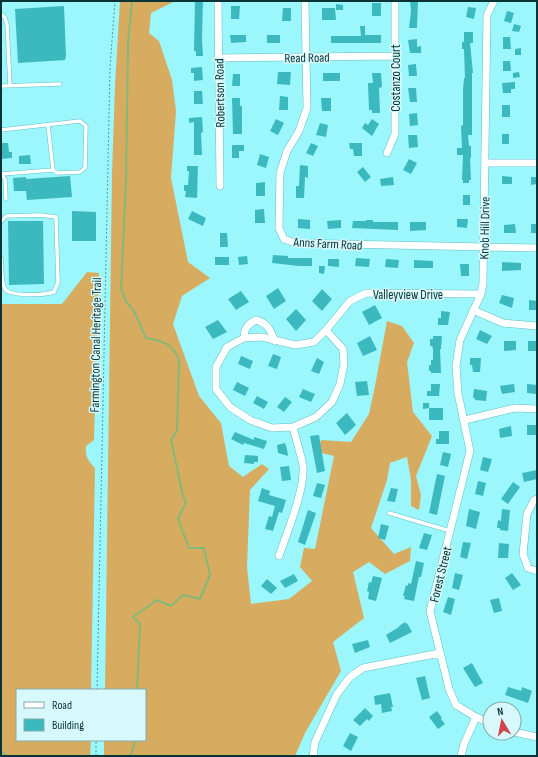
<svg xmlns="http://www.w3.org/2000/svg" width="538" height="757" font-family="'Sofia Sans Condensed',sans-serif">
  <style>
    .forest { fill: #d7ac60 }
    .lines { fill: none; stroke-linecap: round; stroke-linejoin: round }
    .stream { stroke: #84b979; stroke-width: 2 }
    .building { fill: #3bb9bf }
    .service-casing { stroke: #62bec3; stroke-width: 4.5 }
    .minor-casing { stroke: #62bec3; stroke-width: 8 }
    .path { stroke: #56999d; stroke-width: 1; stroke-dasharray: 2 2; stroke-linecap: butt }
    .service { stroke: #fff; stroke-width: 3.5 }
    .minor { stroke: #fff; stroke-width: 7 }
    .labels { text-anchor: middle; stroke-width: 3; stroke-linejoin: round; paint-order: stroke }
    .street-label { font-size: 13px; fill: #0a3335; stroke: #d7f9fb }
  </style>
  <rect width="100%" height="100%" fill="#9bf7fc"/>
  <path class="forest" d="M120 1 173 2 151 13 149 33 159 41 172 80 176 111 171 178 188 262 210 278 182 296 173 324 199 396 221 423 229 466 243 477 262 464 269 469 250 490 247 567 251 604 289 599 312 581 300 567 304 548 315 549 334 456 318 452 321 440 351 442 369 414 375 386 387 321 402 326 414 343 407 362 413 412 432 436 416 476 421 495 419 510 411 506V480L407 457 390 463 387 480 371 528 394 554 411 547 410 561 385 574 369 562 353 572 364 618 333 642 341 671 305 733 295 756H104V740H145V690H105L112 173 115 86Z
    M87 272 99 273 94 440 86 446C85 456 88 461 95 468L91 690H17V740H91L90 756H1V302L2 304H62Z"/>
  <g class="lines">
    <path class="stream" d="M132 1 128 43 126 182 121 288 125 300 134 311 146 338C163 341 171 343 179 359L177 431 171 440 183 496 186 502 178 519 189 548H204L210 575 200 599 183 595 171 606 157 600 133 617 140 624 137 690
      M1 751 7 756
      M131 756 135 740"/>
  </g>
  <path class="building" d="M195 1H203L202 40 203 56H196V51H194Z
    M410 1H418L417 28H409L411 11Z
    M372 3H381V16H372Z
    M336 4 343 5V10H336Z
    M64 6 66 56 65 60 18 63 15 9Z
    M231 6H240L239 19H231Z
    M468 7 476 8 474 19 466 17Z
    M283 8H291V21H282Z
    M322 8H335L336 20H322Z
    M507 11 514 13 511 23 504 21Z
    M514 24 521 26 519 32 512 31Z
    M360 26H365V35H381V43H331V36H361Z
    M464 32H473V43H470L473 73H472V135H468L469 146H471V158H470L471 180H469V183H463V180H462L463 155H457V148H462L461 126 463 125V90L464 78H465L464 49H462V42H464Z
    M230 35H246V42L231 43Z
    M267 35H280V43H267Z
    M503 37H510L511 49H503Z
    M417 39V47L421 46V53H410L408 40Z
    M521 48V55H515V49Z
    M503 61H510L511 71H503Z
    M416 64 417 76H409L408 65Z
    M202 67 203 80 194 81V73H191V68Z
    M278 72H291L290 85 277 84Z
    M519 72 520 77 513 78V73Z
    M323 73H340V81H323Z
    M372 73H381L382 87 379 88 380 113H372V110H369L368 83H373Z
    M233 74H240V86H232Z
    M515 82V89H511V93H503L502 83Z
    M408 88H416L417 102H410Z
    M194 91H202L203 104H194Z
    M280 96 288 97V110H279Z
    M232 98H240V106H242V134H233Z
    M321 98H331V111H322Z
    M502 105H510V117H502Z
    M417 113 418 125 410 126 409 114Z
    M202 117 203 132 201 133 202 155H194V122L189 123V118Z
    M276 119 284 123 278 135 270 131Z
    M372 119 379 124 372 136 362 128 365 123 368 125Z
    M320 123 328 125 326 137 316 135Z
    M502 134H509V144H502Z
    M408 135H417L418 147 409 148Z
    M1 143H8L9 152H12V158L1 159Z
    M311 143 318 146 313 156 306 153Z
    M349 143H362V156H354L353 149H350Z
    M232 145H244V151H239V158H232Z
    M260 154 269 157 266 168 257 165Z
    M30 155 31 164H19V156Z
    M409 159 417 163 411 174 403 170Z
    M300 165 308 166V178L305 177 304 198H296V186H299Z
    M187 166H198L197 198 185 197 186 191H184V185H188L189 171H187Z
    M363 167 371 177 365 182 357 172Z
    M70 176 72 197 27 200 26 191H14L13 178 26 177V179Z
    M502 176 512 177V184H502Z
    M393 177 394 185 381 186 380 179Z
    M531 177H537V184L531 185Z
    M265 182V196H256V183Z
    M463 195H470V205H463Z
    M264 209 265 223H255V210Z
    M72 211 96 212V241H72Z
    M192 211 206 218 203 226 188 219Z
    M298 219 310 220V229L298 228Z
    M457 219H468L467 228 457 227Z
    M341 220V228L328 229 327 221Z
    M366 220H373V222H398V230L352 228 353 221H366Z
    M8 221H43L44 284 9 285Z
    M410 222H426V230L410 231Z
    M515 224 516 233H504V225Z
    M531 224H537V233H531Z
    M220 233H227L228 247H220Z
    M273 255 288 256V258H312V266H299L272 263Z
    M247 256 248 264 239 265 238 257Z
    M215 257H229V265H215Z
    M356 258 370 259 369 267 355 266Z
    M328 259H339V267L328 266Z
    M386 259 399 260 398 268 385 267Z
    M414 260 433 261V268H414Z
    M502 262 521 263V270L502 271Z
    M460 264H469V276H461Z
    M319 266H325L324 274 319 273Z
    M278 288 286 301 274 309 266 296Z
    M322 289 332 299 322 311 312 301Z
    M241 291 249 302 236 310 228 299Z
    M502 295 514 298 512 308 499 303Z
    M529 300 537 301V310H529Z
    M375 305 382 318 369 325 362 312Z
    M296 309 306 320 296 331 286 319Z
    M441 311 450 312 448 325H438V318H441Z
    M218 320 227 332 213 339 205 327Z
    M480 330 492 336 487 344 476 339Z
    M370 336 377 350 363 356 357 343Z
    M433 336H442L441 349H440L441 373H431V371H429V365H431V360H433V349L432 346H430V339H433Z
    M504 341H516V350L504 351Z
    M528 341H537V351H528Z
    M273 354 281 357 277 369 268 366Z
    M241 356 253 361 250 369 238 364Z
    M317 358 324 362 319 374 311 371Z
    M470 358H481L480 372H473L472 365H470Z
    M367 381 369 395 357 396 355 382Z
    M237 382 249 388 245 396 233 390Z
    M431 384H440L439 396H427V391H431Z
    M514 384 515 392 502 394 500 386Z
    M527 384 537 385V394L527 393Z
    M303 389 315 394 311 402 299 397Z
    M474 389 487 391 486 401 475 400V398H473Z
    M257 396 268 402 264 409 253 403Z
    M285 397 292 402 284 412 277 407Z
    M423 403H429V408H443V420H429V408L423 409Z
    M347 413 356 425 345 435 336 423Z
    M527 425H537V435H527Z
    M511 426 512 436 500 438 499 429Z
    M439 431H449V444H436V439H439Z
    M235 432 254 440V437L267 441 264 449 244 443 243 445 231 439Z
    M319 435 325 471 317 473 310 436Z
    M285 443 287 449 288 456 278 453 277 445Z
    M443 452 451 454 448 467 440 465Z
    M245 455 258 456V462H254V464L244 463Z
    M483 457 492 459 488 472 480 470Z
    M289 466 291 480 282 481 280 467Z
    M537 470V479L524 482 522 473Z
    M437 474 445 476 437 515 429 513Z
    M478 481 486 483 483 496 475 494Z
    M513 482 520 487 508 504 501 499Z
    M317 483 325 485 321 498 313 496Z
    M262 488 270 491 269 495 286 500 282 513 279 512 273 531 265 529 269 516 272 517 275 506 258 501Z
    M391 488 398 489 395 502 387 501Z
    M469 509 480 512 476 529 466 526Z
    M502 509 510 510 508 531 500 530V528H497L498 520 501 521Z
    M308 510 316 513 305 545 298 542Z
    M381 524 389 526 385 540 378 538Z
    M424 533 432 535 427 550 419 548Z
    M463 542 471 543 467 559 460 557Z
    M499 543 509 544 508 558H498Z
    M416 561 424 563 421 577H419L414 601 404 599 405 596H403L406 585 408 586V583L411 584Z
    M455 573 463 575 459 590 452 588Z
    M512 573 521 585 513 590 505 578Z
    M294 574 298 581 285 588 280 581Z
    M373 576 382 578 376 601 368 599 369 592 367 591 369 582 371 583Z
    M267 579 277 588 271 594 261 586Z
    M448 597 455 599 451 615 443 612Z
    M499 598 502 611 494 613 490 600Z
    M405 622 406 624 407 623 412 632 390 643 386 635 399 627V626Z
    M368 640 370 647 355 653 352 644Z
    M472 663 483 683 475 687 463 668Z
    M425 676 430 698 422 700 416 678Z
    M508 687 521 691 522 687 532 691 528 703 505 695Z
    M390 693 393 707H391L392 711 382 713 381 704 375 705 374 696Z
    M365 708 373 716 369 721 367 719 360 726 353 720Z
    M437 711 442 718 441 719 445 724 438 729 429 717Z
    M350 733 358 737 351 751 343 746Z"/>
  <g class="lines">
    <g class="service-casing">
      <path id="service" d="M1 14 5 18 7 24 10 86
        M1 86 60 84
        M1 130 80 121 86 126 85 168 80 172 57 173 53 170 48 125
        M1 174 5 179 6 199
        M2 174 53 170
        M1 222 6 216 40 215 56 217 58 282 54 292C45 295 11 297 5 289 1 283 2 266 1 258
        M389 513 450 531"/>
    </g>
    <g class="minor-casing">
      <path id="minor" d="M218 1 220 186
        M305 1 307 108 299 131 287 151 280 173 279 228 284 239 295 243 537 248
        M218 58 395 56
        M387 153 395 134V1
        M485 163H537
        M473 310 503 323 537 326
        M326 330 343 349 344 364 340 384 332 402 316 417 293 427 272 428 250 420 230 407 216 389V367L227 347 244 338 262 337 295 345 314 342 326 330 350 301 366 293 481 294
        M244 338C244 328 248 324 256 320 268 323 270 330 275 341
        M465 420 515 408 537 409
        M537 499 534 500 527 514 523 554 528 568 537 571
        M279 556C287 533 305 489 303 466 301 454 296 440 293 427
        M490 723 476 717 456 705 449 689 430 611 470 451 458 393 456 366 460 340 481 294 483 283 487 15 494 1
        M514 732 537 737
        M313 756 315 742 337 694 350 677 363 668 440 653
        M461 756 464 744 476 717"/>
    </g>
    <path class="path" d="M97 690 110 67 115 1
      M96 756V740"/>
    <use href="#service" class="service"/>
    <use href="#minor" class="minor"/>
  </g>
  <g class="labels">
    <g class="street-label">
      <text transform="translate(307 57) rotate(-1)" y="5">Read Road</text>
      <text transform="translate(395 78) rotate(-90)" y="5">Costanzo Court</text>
      <text transform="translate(219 93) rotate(-91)" y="5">Robertson Road</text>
      <text transform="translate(484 228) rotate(-89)" y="5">Knob Hill Drive</text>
      <text transform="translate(328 243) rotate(3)" y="5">Anns Farm Road</text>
      <text x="408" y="299">Valleyview Drive</text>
      <text transform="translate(95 345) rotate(-89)" y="5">Farmington Canal Heritage Trail</text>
      <text transform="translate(440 574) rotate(-76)" y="5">Forest Street</text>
    </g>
  </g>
  <rect width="538" height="757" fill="none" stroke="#0a3335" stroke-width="4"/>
  <rect x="16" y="689" width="130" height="52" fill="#d7f9fb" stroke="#85aaac"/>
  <rect x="24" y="702" width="20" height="6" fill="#ffffff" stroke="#85aaac"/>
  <text x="52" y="709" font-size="12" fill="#0a3335">Road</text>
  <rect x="24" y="719" width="20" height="12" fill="#3bb9bf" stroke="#85aaac"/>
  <text x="52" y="729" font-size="12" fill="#0a3335">Building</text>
  <g transform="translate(502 721) rotate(350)"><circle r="19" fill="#d7f9fb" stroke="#85aaac"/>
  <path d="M0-3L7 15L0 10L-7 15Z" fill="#d4444f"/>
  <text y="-6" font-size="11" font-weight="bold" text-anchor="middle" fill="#0a3335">N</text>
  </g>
</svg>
